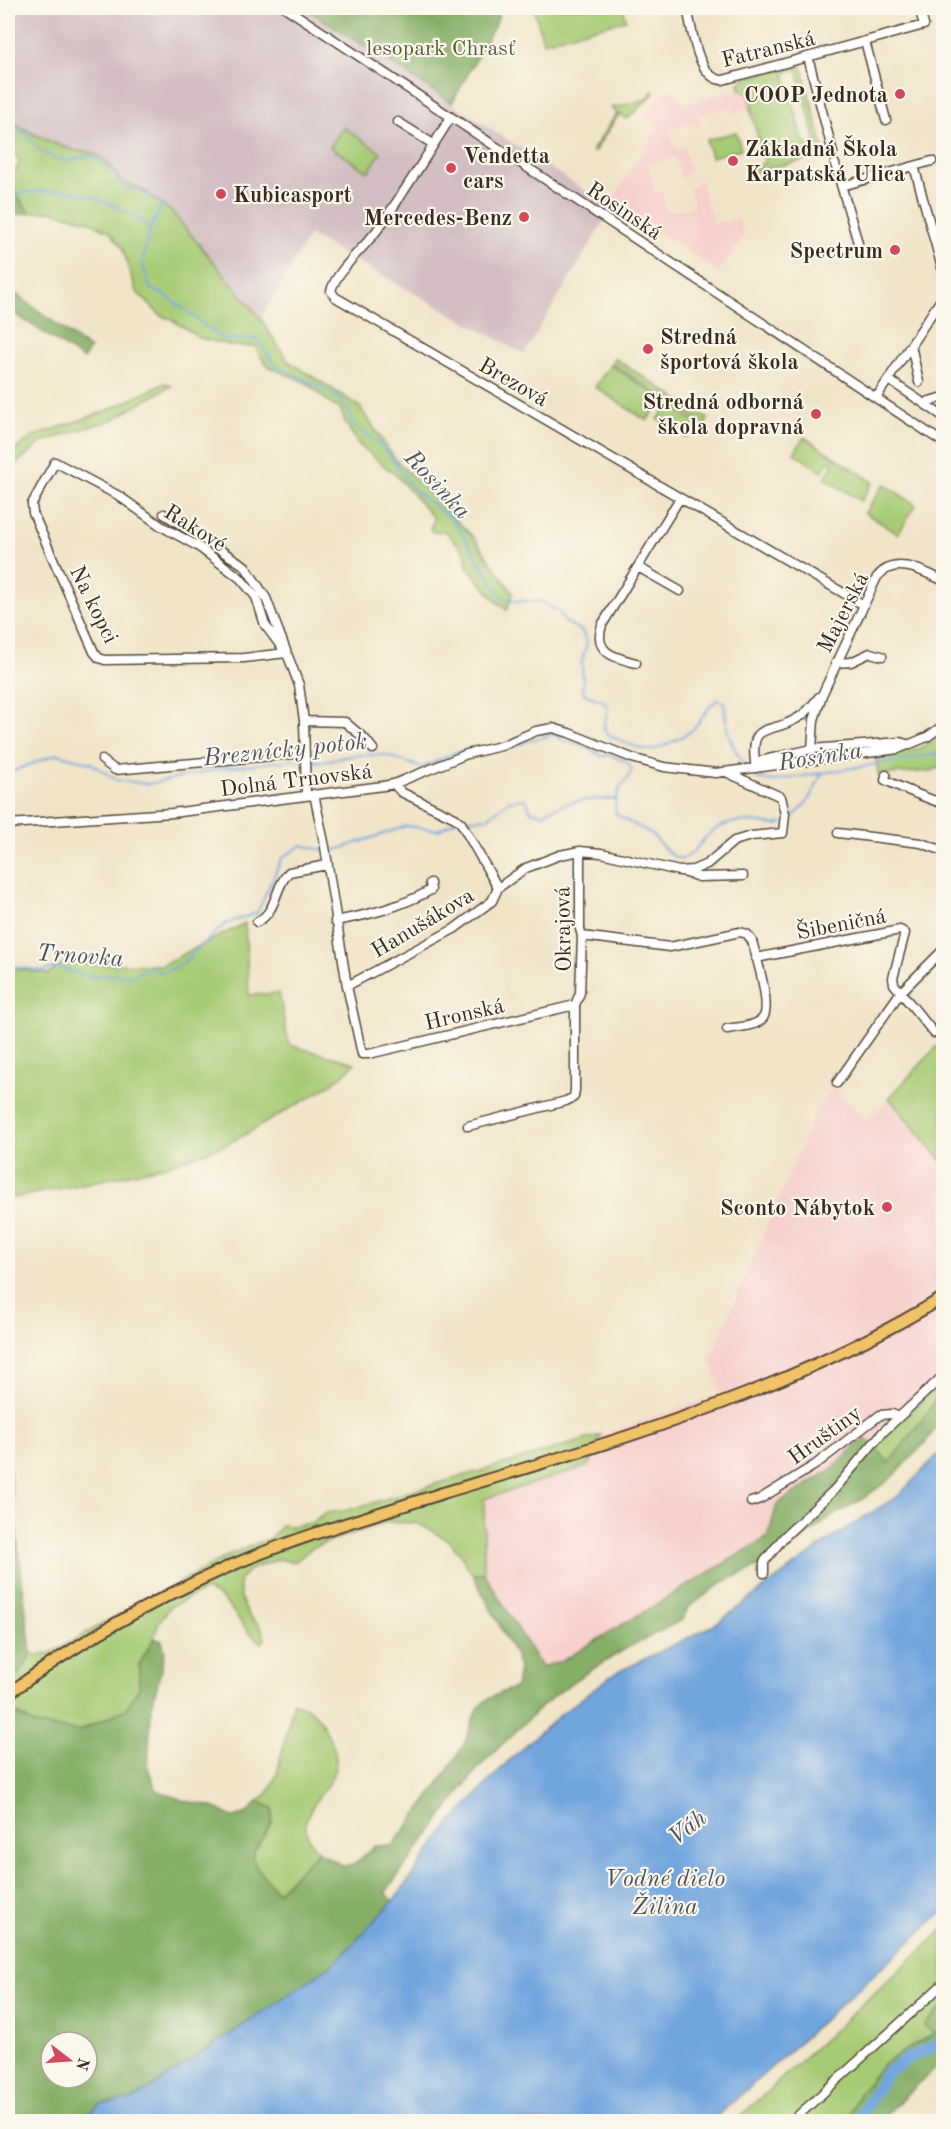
<svg xmlns="http://www.w3.org/2000/svg" width="951" height="2129" font-family="'Old Standard TT',serif">
  <style>
    .built { fill: #f7d0cd }
    .industrial { fill: #d2bec3 }
    .green { fill: #a7cb75; stroke: #717a4a; stroke-width: 1.5; fill-rule: evenodd }
    .forest { fill: #85af66; stroke: #606c42; stroke-width: 1.5; fill-rule: evenodd }
    .water { fill: #71a5de; stroke: #56687e; stroke-width: 1.5 }
    .lines { fill: none; stroke-linecap: round; stroke-linejoin: round }
    .stream { stroke: #71a5de; stroke-width: 2 }
    .river { stroke: #71a5de; stroke-width: 12 }
    .minor-casing { stroke: #564638; stroke-width: 11 }
    .major-casing { stroke: #564638; stroke-width: 14 }
    .minor { stroke: #fff; stroke-width: 8 }
    .major { stroke: #f1c369; stroke-width: 10 }
    .poi-dot { fill: #d1495b; stroke: #fbf7ec; stroke-width: 2 }
    .labels { text-anchor: middle; stroke-width: 4.5; stroke-linejoin: round; paint-order: stroke }
    .park-label { font-size: 22px; fill: #5b5a38; stroke: #fbf7ec }
    .street-label { font-size: 22px; fill: #3b2a1e; stroke: #fbf7ec }
    .poi-label { font-size: 22px; font-weight: bold; fill: #3b2a1e; stroke: #fbf7ec; text-anchor: end }
    .water-label { font-size: 24px; font-style: italic; fill: #4e5561; stroke: #fbf7ec }
  </style>
  <rect width="100%" height="100%" fill="#fbf7ec"/>
  <filter id="ink" filterUnits="userSpaceOnUse"><feTurbulence type="fractalNoise" baseFrequency=".0167" numOctaves="2"/><feDisplacementMap in="SourceGraphic" scale="12" xChannelSelector="R" yChannelSelector="G"/><feConvolveMatrix kernelMatrix="1 2 1 2 8 2 1 2 1" color-interpolation-filters="sRGB"/></filter>
  <filter id="wash" filterUnits="userSpaceOnUse"><feTurbulence type="fractalNoise" baseFrequency=".008" numOctaves="4" result="noise"/><feDisplacementMap in="SourceGraphic" scale="24" xChannelSelector="R" yChannelSelector="G"/><feGaussianBlur stdDeviation="1.35" result="paint"/><feColorMatrix in="noise" values="0 0 0 0 0 0 0 0 0 0 0 0 0 0 0 0 0 1.4 0 .05"/><feComposite in="paint" operator="in"/></filter>
  <g filter="url(#wash)">
    <rect width="100%" height="100%" fill="#f1e5c9"/>
    <path class="built" d="M739 89 749 94 752 107 731 113 729 107 699 115 702 127 695 129 693 123 673 129 671 133 675 150 684 148 691 172 686 173 687 177 681 178 675 157 648 165 655 192 662 191 666 210 664 211 690 208 693 201 688 184 690 187 695 186V182L701 180 707 206 714 204 708 208 710 214 716 213 717 215 711 217 713 224 739 218 744 236 719 272 612 200 658 128 642 117 665 90 678 91 681 104Z
      M834 1087 867 1121 889 1098 943 1162V1381L874 1445 864 1438 830 1470 777 1504 768 1537 562 1661 541 1668 484 1572 483 1499 589 1466 601 1435 721 1394 710 1359 817 1109Z"/>
    <path class="industrial" d="M8 8H305L612 208 524 354 309 235 261 319 163 225 8 132Z"/>
    <path class="green" d="M534 8H623L626 20 543 42Z
      M801 63 825 155 747 174 746 169 765 163 750 108 752 107 749 94 741 91 739 84 745 78ZM797 69 816 142 805 145 785 76 786 72Z
      M653 91 654 94 627 119 619 114 594 152 592 151 617 113 611 108 612 107 614 108 646 99Z
      M8 119C28 132 47 142 70 149 78 152 87 150 93 153 105 158 116 171 122 182L140 188 172 212 261 319 288 361 359 406 395 459 474 538 513 593 507 610 496 601 467 567 465 552 445 531 432 532 430 528 434 519 399 478 359 445 345 422 340 408 332 405 307 383 269 367 263 360 255 346H233L200 338 171 319 161 316 136 291 122 247 110 232 89 221 51 211 29 213 8 180V174L17 169 19 159 8 151Z
      M343 127 381 153 368 172 330 147Z
      M736 132 741 149 711 157 706 140Z
      M614 358 708 419 705 425 611 363Z
      M610 365 662 399 647 421 595 387Z
      M165 383 171 386 112 420 42 442 8 471V455L34 436 106 411Z
      M668 404 697 423 686 438 658 419Z
      M804 437 873 482 861 501 825 478 833 465 831 461 828 462 822 472 794 453Z
      M884 484 916 505 898 534 865 513Z
      M943 734V766L931 771 878 775 876 758 920 748Z
      M245 923 249 995 279 993 289 1045 355 1063C336 1085 308 1098 284 1112 262 1124 243 1138 220 1147 152 1174 78 1184 8 1199V967L48 974 63 963 162 965Z
      M943 1040V1162L889 1098Z
      M942 1382 930 1409 889 1464 874 1445Z
      M601 1435 589 1466 484 1499V1572L473 1575 460 1554 449 1541 429 1529 416 1523 386 1522 313 1547 296 1561 290 1562 280 1559 249 1570 239 1581C240 1593 241 1605 249 1615 258 1627 261 1622 265 1639L262 1643C238 1629 236 1602 206 1590L171 1606 159 1622 154 1638 139 1665V1688L126 1709 79 1731 36 1725 8 1709V1684L23 1669 31 1653 37 1655 50 1653 231 1554 270 1538 282 1525 292 1526 313 1523C326 1508 331 1514 348 1510Z
      M293 1703C307 1705 318 1714 324 1727 329 1738 337 1749 336 1762 333 1798 283 1813 318 1852L277 1892 258 1869 252 1858 255 1849 272 1823 273 1808 258 1802 269 1792 277 1774Z
      M943 1930V2006L924 2026 935 2033 918 2042 860 2092 847 2121 734 2122Z"/>
    <path class="forest" d="M305 8H500L497 21 452 103Z
      M8 180 29 213 8 216Z
      M8 288 90 349 83 359 8 309Z
      M943 1381V1419L924 1444 889 1480 862 1499 827 1519 780 1557 723 1582 688 1608 682 1620 627 1648 575 1680 541 1707 478 1768 385 1893 393 1901 337 1961 135 2099 100 2104 81 2121H8V1709L36 1725 80 1731 126 1709 139 1688V1665L154 1638 162 1641 165 1653 151 1710 148 1768 156 1790 185 1801 211 1806 233 1817 247 1813 258 1802 273 1808 272 1823 255 1849 252 1858 258 1869 277 1892 318 1852 344 1866 353 1865 375 1846 393 1845C418 1813 441 1782 462 1748 471 1733 471 1714 483 1703 493 1694 505 1692 516 1687L519 1668 515 1655 473 1575 484 1572 541 1667 562 1661 768 1537 777 1504 830 1470 864 1438 874 1445 889 1463 930 1409ZM51 2042H87V2078H51Z
      M8 1463 31 1653 23 1669 8 1684Z
      M943 2006V2061L879 2121H847L860 2092 884 2063 935 2033 924 2026Z"/>
    <path class="water" d="M943 1449V1912L712 2121H81L100 2104 135 2099 337 1961 393 1901 452 1821 509 1760 561 1714 614 1674 716 1624 834 1536 898 1496Z"/>
    <g class="lines">
      <path class="stream" d="M8 126 15 130 24 131 39 150 55 159 70 161 83 156H92L113 170 120 184 126 188 140 191 160 202 161 207 150 229
        M8 196 14 194C31 193 49 189 66 191 87 192 137 213 150 230L142 262 150 288 168 297 223 339C235 341 246 337 258 340 266 348 268 360 277 366 297 378 354 395 351 423 358 432 369 434 378 442 392 456 402 476 416 491 428 503 444 511 456 524L501 596 507 600 543 602 559 612 565 622 582 631 587 643 582 661 583 692C591 700 602 697 606 704 611 713 601 722 605 731 608 737 643 751 651 750 657 750 687 735 692 730 703 720 706 706 719 699L724 703C727 732 728 742 746 766
        M503 749C512 749 519 744 528 741 536 738 544 738 553 734L565 742 580 744 602 756 610 755 627 762 632 769C630 776 628 777 624 783 616 792 615 802 615 813 626 822 639 826 651 834 660 841 670 861 684 858 692 856 699 845 704 839 726 815 748 822 777 825L782 823
        M307 758 319 762 356 755H386L422 768 456 752 477 747
        M750 770 759 779 773 781 944 753
        M8 772H11L57 754 91 763 116 780 148 784 224 768 301 759
        M461 820 487 818 509 801 525 799 531 811 543 814C563 800 591 799 615 799
        M787 820C806 810 813 792 822 773
        M327 851 331 852 406 826 438 830 456 821
        M8 966 43 971 56 967 87 976 134 975 148 967 161 972 179 967 225 924 257 913 282 858 302 845 322 850"/>
      <path class="river" d="M857 2122 886 2073 907 2059 944 2042"/>
    </g>
  </g>
  <g filter="url(#ink)">
    <g class="lines">
      <g class="minor-casing">
        <path id="minor" d="M286 8 944 443
          M687 8C692 28 697 80 723 80L924 25 919 8
          M865 41 886 120
          M808 57 833 153
          M451 117C427 155 404 193 378 229 365 247 336 271 331 291L335 297 864 605
          M398 122 433 144
          M835 164 858 243
          M914 166 944 275
          M842 186 932 161
          M911 345 919 382
          M889 380 944 417
          M876 398 944 295
          M926 405 929 401 944 397
          M55 462 119 496 161 526 199 547 240 578 256 597 265 625 286 653 244 658 105 660 99 658 94 652 33 513 32 504Z
          M164 514 245 566 266 598 299 685 304 721 306 795
          M638 567 680 591
          M636 663C614 657 593 653 602 625L680 498
          M836 663 851 662 870 653 882 656
          M304 721 345 722 365 739 373 749
          M812 749 814 720 822 695 877 577C895 555 923 571 944 581
          M102 760 115 770 305 753
          M755 762C750 722 768 734 794 720 805 715 812 706 819 697
          M756 768 755 762 812 749 900 742 910 745
          M886 775 885 780C904 789 923 797 944 804
          M394 784 401 792 455 818 461 823 498 888
          M314 794 325 847 347 986 362 1054H369L575 1005
          M8 824 172 813 383 786 394 784 467 754 501 746 536 731 553 728 569 733 632 758 664 767 716 773 898 749 927 737 944 725
          M838 833 921 843 944 851
          M686 873 699 877 743 876
          M335 921C369 915 400 907 431 890L430 883
          M257 922C278 911 274 887 289 872L327 865
          M582 936 670 947 740 932 747 934 752 941C756 956 772 1006 763 1018 756 1027 737 1027 727 1029
          M756 958 900 930 905 933 893 978 894 984 934 1033
          M347 986 454 929 492 901 498 888 526 868 560 855 580 851 601 853 679 871 693 870 707 864 734 841 751 836 783 833 785 814 781 797 728 773
          M837 1083 900 993 944 949
          M468 1126 566 1101 574 1097 575 1090V1005L580 993 582 936 580 929V851
          M751 1502 760 1499 815 1465 880 1415 892 1414 899 1417
          M764 1573V1562L784 1537 834 1490 882 1433 944 1375
          M791 2122 944 1983"/>
      </g>
      <g class="major-casing">
        <path id="major" d="M8 1694C76 1643 151 1601 230 1566 299 1536 372 1516 443 1493 616 1441 789 1392 944 1297"/>
      </g>
      <use href="#minor" class="minor"/>
      <use href="#major" class="major"/>
    </g>
  </g>
  <g class="poi-dot">
    <circle cx="900" cy="94" r="6"/>
    <circle cx="733" cy="161" r="6"/>
    <circle cx="451" cy="168" r="6"/>
    <circle cx="221" cy="194" r="6"/>
    <circle cx="524" cy="217" r="6"/>
    <circle cx="895" cy="250" r="6"/>
    <circle cx="648" cy="349" r="6"/>
    <circle cx="816" cy="414" r="6"/>
    <circle cx="887" cy="1207" r="6"/>
  </g>
  <g class="labels">
    <g class="park-label">
      <text x="441" y="55">lesopark Chrasť</text>
    </g>
    <g class="street-label">
      <text transform="translate(768 48) rotate(-14)" y="8">Fatranská</text>
      <text transform="translate(625 210) rotate(34)" y="8">Rosinská</text>
      <text transform="translate(514 381) rotate(30)" y="8">Brezová</text>
      <text transform="translate(196 527) rotate(32)" y="8">Rakové</text>
      <text transform="translate(95 604) rotate(64)" y="8">Na kopci</text>
      <text transform="translate(842 612) rotate(-63)" y="8">Majerská</text>
      <text transform="translate(296 779) rotate(-7)" y="8">Dolná Trnovská</text>
      <text transform="translate(422 922) rotate(-31)" y="8">Hanušákova</text>
      <text transform="translate(841 923) rotate(-11)" y="8">Šibeničná</text>
      <text transform="translate(562 929) rotate(-91)" y="8">Okrajová</text>
      <text transform="translate(464 1013) rotate(-13)" y="8">Hronská</text>
      <text transform="translate(824 1434) rotate(-36)" y="8">Hruštiny</text>
    </g>
    <g class="poi-label">
      <text x="888" y="102">COOP Jednota</text>
      <text x="745" y="156" text-anchor="start">Základná Škola<tspan x="745" dy="25">Karpatská Ulica</tspan></text>
      <text x="463" y="163" text-anchor="start">Vendetta<tspan x="463" dy="25">cars</tspan></text>
      <text x="233" y="202" text-anchor="start">Kubicasport</text>
      <text x="512" y="225">Mercedes-Benz</text>
      <text x="883" y="258">Spectrum</text>
      <text x="660" y="344" text-anchor="start">Stredná<tspan x="660" dy="25">športová škola</tspan></text>
      <text x="804" y="409">Stredná odborná<tspan x="804" dy="25">škola dopravná</tspan></text>
      <text x="875" y="1215">Sconto Nábytok</text>
    </g>
    <g class="water-label">
      <text transform="translate(438 484) rotate(47)" y="8">Rosinka</text>
      <text transform="translate(285 749) rotate(-6)" y="8">Breznícky potok</text>
      <text transform="translate(820 756) rotate(-9)" y="8">Rosinka</text>
      <text transform="translate(80 955) rotate(4)" y="8">Trnovka</text>
      <text transform="translate(687 1827) rotate(-38)" y="8">Váh</text>
      <text x="665" y="1886">Vodné dielo<tspan x="665" dy="28">Žilina</tspan></text>
    </g>
  </g>
  <rect width="951" height="2129" fill="none" stroke="#fbf7ec" stroke-width="30"/>
  <g transform="translate(69 2060) rotate(107)"><circle r="28" fill="#fbf7ec" stroke="#aea59a" stroke-width="1.5"/>
  <path d="M0-4.5L10 22L0 15L-10 22Z" fill="#d1495b"/>
  <text y="-9" font-size="16" font-weight="bold" text-anchor="middle" fill="#3b2a1e">N</text>
  </g>
</svg>
